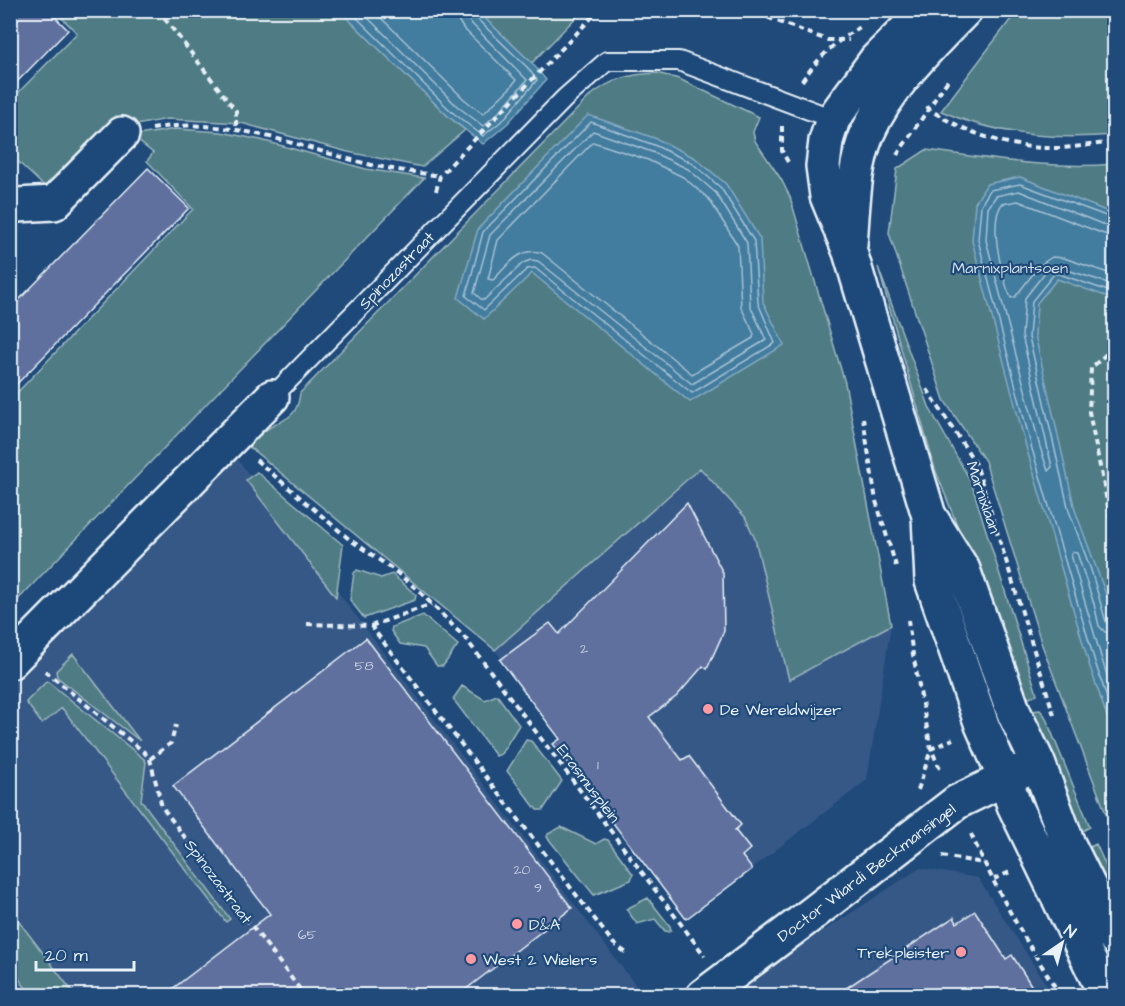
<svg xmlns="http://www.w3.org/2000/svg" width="1125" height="1006" font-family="'Architects Daughter',sans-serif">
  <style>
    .built { fill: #365887 }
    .green { fill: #507c84; stroke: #9cb6be; stroke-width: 1.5 }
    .water { fill: #437b9e; stroke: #85aac2; stroke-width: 1.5 }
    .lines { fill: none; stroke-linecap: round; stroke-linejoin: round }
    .shore { stroke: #a6c2d4; stroke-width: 1.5 }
    .building { fill: #60709e; stroke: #e8f1f8; stroke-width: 1.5 }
    .service-casing { stroke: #e8f1f8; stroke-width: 22 }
    .minor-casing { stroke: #e8f1f8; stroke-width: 38 }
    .tertiary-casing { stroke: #e8f1f8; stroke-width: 38 }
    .path { stroke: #e8f1f8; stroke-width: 4; stroke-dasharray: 6 4.5; stroke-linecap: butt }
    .service { stroke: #1f4a7a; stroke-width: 18 }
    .minor { stroke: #1f4a7a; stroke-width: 33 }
    .tertiary { stroke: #1f4a7a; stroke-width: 33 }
    .poi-dot { fill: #ff9aa2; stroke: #1f4a7a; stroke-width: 2 }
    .labels { text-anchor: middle; stroke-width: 4.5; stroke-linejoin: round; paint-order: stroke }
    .number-label { font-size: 14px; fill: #c6d1e2 }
    .park-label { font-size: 16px; fill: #d1dfe7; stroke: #1f4a7a }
    .street-label { font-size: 16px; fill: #e8f1f8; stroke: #1f4a7a }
    .poi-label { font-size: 16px; fill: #e8f1f8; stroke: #1f4a7a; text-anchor: start }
  </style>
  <rect width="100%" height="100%" fill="#1f4a7a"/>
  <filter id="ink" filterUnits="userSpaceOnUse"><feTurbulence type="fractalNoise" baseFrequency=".0167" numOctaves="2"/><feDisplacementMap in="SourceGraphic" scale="12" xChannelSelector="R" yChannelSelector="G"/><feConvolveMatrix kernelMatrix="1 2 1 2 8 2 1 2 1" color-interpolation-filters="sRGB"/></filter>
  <g filter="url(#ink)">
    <path class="built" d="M235 456 643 995H11L10 686Z
      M700 468 745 517 755 539 790 680 891 625 867 780 686 919 560 739 495 650Z
      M920 868 978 878 1053 995 724 996Z"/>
    <path class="green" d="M55 11H340L448 116 465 130 422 167 348 152 241 123 167 119 131 126 116 116 49 191 11 155 10 101 77 33Z
      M477 11H582L532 63Z
      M1017 11H1103L1114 20V135C1056 140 995 135 941 111Z
      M657 73 679 79 759 117 753 132 755 141 781 179 790 197 845 383 891 625 789 680 755 539 745 517 700 468 495 650 247 445C254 440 260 435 266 430 284 418 297 420 300 393L589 97C610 79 630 74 657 73Z
      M176 129 221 132 261 140 366 169 424 178 11 607V399L193 209 147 161 153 153 132 136Z
      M926 150C988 158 1051 170 1114 164V835L1042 645 985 461 944 400 889 233 897 169Z
      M878 267 930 409 971 482 1037 694 1026 700 935 469Z
      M257 472 343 545 336 597 246 480Z
      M357 570 381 578 392 574 416 595 415 600 364 618 350 600 354 573Z
      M423 615 458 645 443 666H437L424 648 400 644 391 631 392 627Z
      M73 654 140 741 57 677 56 671Z
      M47 681 144 759 146 762 141 800 230 919 226 922 62 708 42 724 26 702Z
      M462 686 485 700 497 695 519 725 501 754 496 756 453 699Z
      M1040 710 1045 716 1090 827 1079 833 1032 711Z
      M526 740 531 741 562 781 543 810H537L507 771Z
      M561 827 596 844 604 839 608 840 633 874 631 880 594 895 547 837 548 834Z
      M1096 844 1114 884V912L1085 849Z
      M648 898 670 926 671 930 669 932 665 931 655 919 637 924 626 909Z
      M11 911 75 995H31L11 968Z"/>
    <path class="water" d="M340 11H477L532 63 546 80 508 123 483 144 448 116Z
      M588 115 657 139 695 158 726 184 760 239 763 302 784 345 690 402 532 273 484 319 458 298 478 229Z
      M1020 177 1114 214V299L1057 279 1037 303 1035 335 1075 510 1108 600 1114 634V737L1089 664 1027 450 972 241 975 203 987 184Z"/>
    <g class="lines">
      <path class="shore" d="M349 10 452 112 483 136 504 119 537 80 527 67 475 17 474 10
        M360 10 457 106 483 126 498 113 527 80 470 22 466 10
        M373 10 464 99 483 114 511 87 516 80 463 28 458 20 457 10
        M591 122 654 145 692 163 721 188 754 241 758 303 775 343 692 393 535 268 527 269 484 310 466 296 483 232Z
        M593 131 652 152 688 169 716 193 747 243 750 305 766 340 692 384 538 261 531 260 523 263 484 300 481 299 474 293 490 235Z
        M593 142 648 160 683 177 709 199 738 246 741 307 754 334 753 338 692 374 542 253C520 246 507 266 493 280L488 279 498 240Z
        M1114 219 1020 184 990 190 981 205 978 240 1032 449 1095 662 1114 719
        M1114 227 1107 226 1019 191 996 196 988 208 986 240 1040 447 1048 471 1052 467 1022 335 1025 298 1046 271 1055 266 1114 285
        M1114 236 1104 234 1018 201 1002 204C988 222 1002 278 1011 298L1015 297 1040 265 1052 257 1064 258 1114 275
        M1114 293 1059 274H1054L1032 301 1029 337 1069 511 1091 570 1106 622 1109 626 1114 627
        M1114 634 1105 632 1099 626 1094 604 1077 553 1073 552 1071 555 1102 660 1114 696"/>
    </g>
    <path class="building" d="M10 10H48L68 30 10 89Z
      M148 168 189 208 10 391V309Z
      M687 503 723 573 724 631 707 669 703 666 677 696 649 717 682 760 689 756 741 825 735 830 750 849 742 856 752 869 686 919 553 744 560 739 500 660 550 623 559 634Z
      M366 638 572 908 457 996H163L270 914 173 786Z
      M975 911 1006 959 1012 955 1038 996H834L954 917 957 923Z"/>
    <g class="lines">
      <g class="service-casing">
        <path id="service" d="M272 397 565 98 607 61H679L833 119"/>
      </g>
      <g class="minor-casing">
        <path id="minor" d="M17 205 54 203 122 134
          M10 662 272 397"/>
      </g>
      <g class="tertiary-casing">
        <path id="tertiary" d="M926 10 876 60 833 119 826 141 823 166 827 196 850 252 929 516 932 581 982 725 1005 778 1014 805 1106 996
          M850 245C853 208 853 166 868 132 889 85 930 46 965 10
          M930 517 963 570 1014 713 1038 763 1068 844 1114 937
          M703 996 808 917 957 802 1025 769"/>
      </g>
      <path class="path" d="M158 10 236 111V128
        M748 10 827 40H849
        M802 81C818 58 836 41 860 27
        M926 107C962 132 1010 149 1054 148 1074 148 1094 144 1114 142
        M782 126V151L789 164
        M152 129C225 115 298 147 368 164 391 170 416 172 440 176
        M897 155 950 77
        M436 191 440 176 453 162 599 10
        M1114 347 1091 368 1089 412 1114 536
        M927 389 976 464 1054 715
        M863 418 876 501 896 566
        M256 460 349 539 395 571 419 591 466 639 705 956
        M908 620 912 649 931 749 942 773
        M307 624 371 626 613 943 629 955
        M371 626 432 604
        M45 671 144 752 150 759 162 807 305 996
        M150 759 171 743 176 725
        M918 790 931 749 953 739
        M971 834C996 890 1027 944 1061 996
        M942 856 984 863
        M994 879 1010 872"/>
      <use href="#service" class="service"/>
      <use href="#minor" class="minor"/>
      <use href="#tertiary" class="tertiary"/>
    </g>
  </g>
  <g class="poi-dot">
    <circle cx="708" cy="709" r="6"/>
    <circle cx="517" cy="924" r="6"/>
    <circle cx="961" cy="952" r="6"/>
    <circle cx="471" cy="959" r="6"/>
  </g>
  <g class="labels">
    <g class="number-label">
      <text x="584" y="653">2</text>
      <text x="364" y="670">58</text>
      <text x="598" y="769">1</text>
      <text x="522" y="874">20</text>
      <text x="538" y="892">9</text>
      <text x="307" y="939">65</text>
    </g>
    <g class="park-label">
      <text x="1010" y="273">Marnixplantsoen</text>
    </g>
    <g class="street-label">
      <text transform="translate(396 270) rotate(-46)" y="6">Spinozastraat</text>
      <text transform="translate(984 497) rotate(71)" y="6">Marnixlaan</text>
      <text transform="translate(589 783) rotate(53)" y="6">Erasmusplein</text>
      <text transform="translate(866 872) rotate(-37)" y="6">Doctor Wiardi Beckmansingel</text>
      <text transform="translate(219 881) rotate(53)" y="6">Spinozastraat</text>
    </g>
    <g class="poi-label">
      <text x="720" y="715">De Wereldwijzer</text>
      <text x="529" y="930">D&amp;A</text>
      <text x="949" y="958" text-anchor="end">Trekpleister</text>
      <text x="483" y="965">West 2 Wielers</text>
    </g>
  </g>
  <rect width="1125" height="1006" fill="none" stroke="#1f4a7a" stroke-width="36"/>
  <rect x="18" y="18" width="1089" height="970" fill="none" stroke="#e8f1f8" stroke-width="2" filter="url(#ink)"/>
  <g transform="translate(1062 943) rotate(35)" stroke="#1f4a7a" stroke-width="4.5" paint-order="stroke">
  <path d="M0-4.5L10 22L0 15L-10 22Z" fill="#e8f1f8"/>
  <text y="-9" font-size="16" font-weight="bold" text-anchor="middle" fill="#e8f1f8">N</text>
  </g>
  <path d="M36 961v9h98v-9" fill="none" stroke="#e8f1f8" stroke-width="3"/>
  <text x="45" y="961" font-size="18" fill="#e8f1f8" stroke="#1f4a7a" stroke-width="4.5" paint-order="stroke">20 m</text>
</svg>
